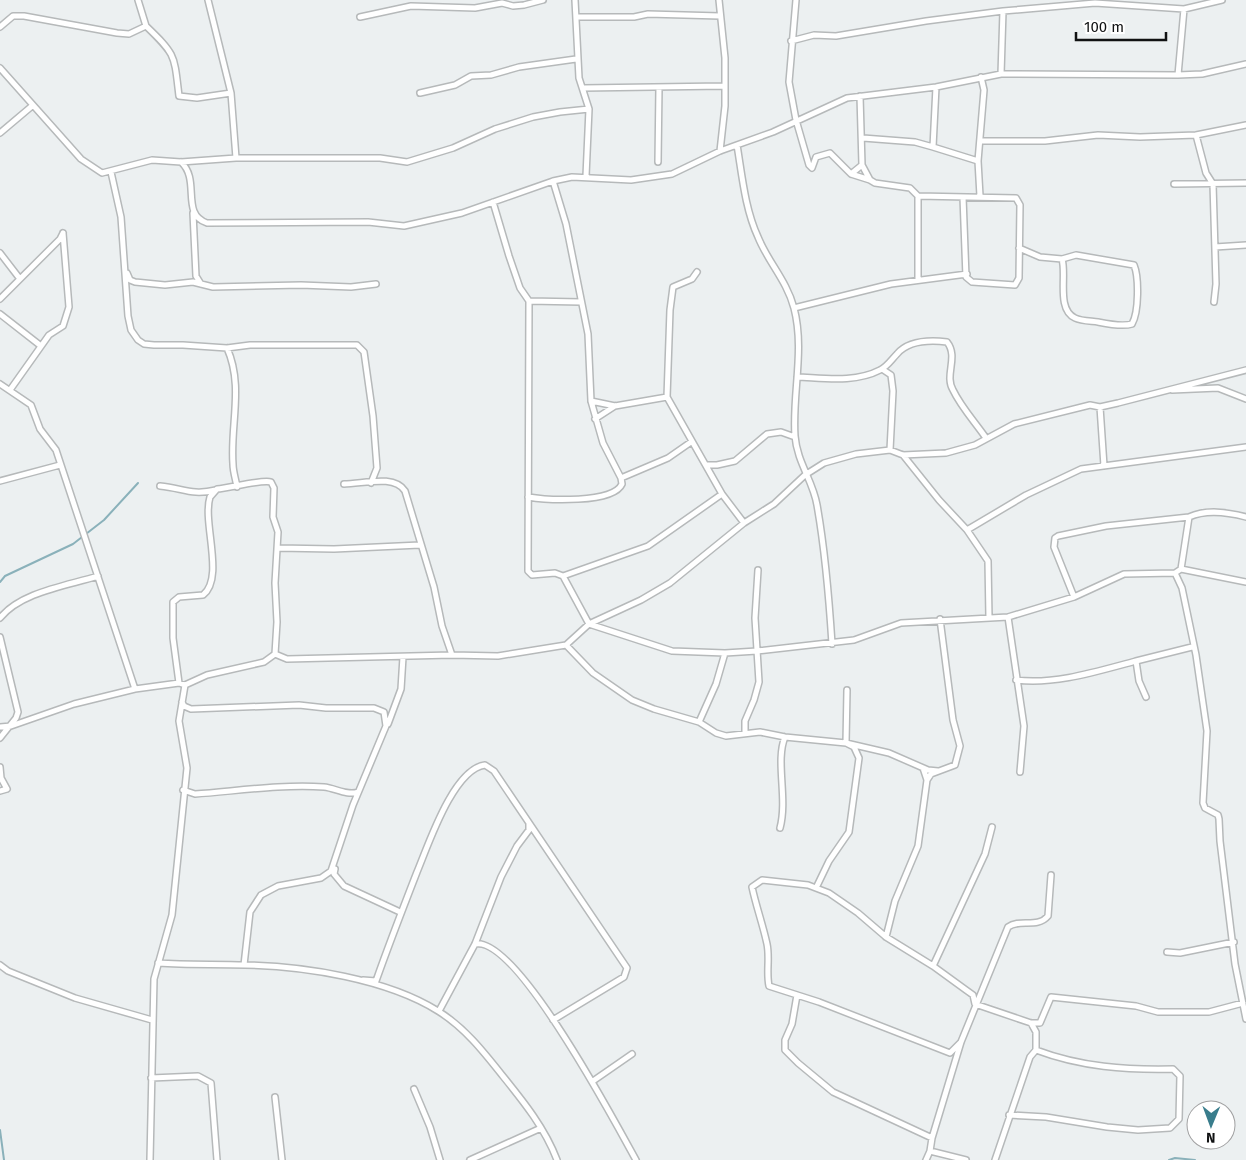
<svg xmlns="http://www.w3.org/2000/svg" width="1246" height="1160" font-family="'Fira Sans',sans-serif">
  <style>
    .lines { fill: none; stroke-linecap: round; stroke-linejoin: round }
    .stream { stroke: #8ab1ba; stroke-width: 2 }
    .street-casing { stroke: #b6b9ba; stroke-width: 8 }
    .street { stroke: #fff; stroke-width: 5 }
  </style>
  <rect width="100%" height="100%" fill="#ecf0f1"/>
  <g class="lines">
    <path class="stream" d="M0 582 5 576 73 544 104 520 138 483
      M0 1130 4 1160
      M1169 1160 1175 1158 1195 1160"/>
    <g class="street-casing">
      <path id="street" d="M138 0 146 26
        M208 0 231 93 236 158
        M575 0 579 78 589 109 586 176
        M719 0 725 58V106L720 151
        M796 0 789 82 796 120 809 165 812 168 816 157 830 153 851 174 870 180
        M360 17 411 6 475 8 502 3 513 6 524 5 543 0
        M577 17H634L648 14 720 16
        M0 27 13 16H24L117 33 129 34 146 26C176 55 174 54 179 96L197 98 231 93
        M791 41 814 35 836 36 926 21 1003 11 1095 3 1184 9 1222 0
        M0 68 81 159 102 173 152 160 181 162 236 158H380L407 162 453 148 495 129 533 117 560 112 589 109
        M1001 74 1003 11
        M1178 75 1202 74 1246 64
        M936 87 933 147 978 161
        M583 88 724 86
        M420 93 455 85 471 76 491 75 519 67 576 59
        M0 133 32 106
        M1196 135 1206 173 1213 184 1216 284 1214 302
        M863 138 915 142 933 147
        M980 141H1045L1098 135 1140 137 1196 135 1246 125
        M737 145C742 175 745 209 758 237 768 262 787 281 794 308 805 350 792 394 795 436 797 462 813 481 817 505 825 550 829 597 832 644
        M181 162C201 180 180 214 207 223L368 222 404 226 462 213 553 181 572 177 631 180 672 174 720 151 773 132 847 98 936 87 1001 74 1178 75 1184 9
        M658 162 659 87
        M862 165 870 180 875 183 910 188 918 196 1016 198 1020 205 1019 278 1015 285 972 282 966 277 963 197
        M111 172 121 217 128 316 131 330 138 340 144 344 154 345H183L227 348 250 345H357L364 352 365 359 373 416 377 468 371 483
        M851 174 862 165 860 96
        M1174 184 1246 183
        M980 196 978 161 984 90 981 77
        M493 202 509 256 520 288 529 301 528 571 532 575 555 573 563 576 648 546 722 494
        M193 213 196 276 201 284
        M1215 247 1246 245
        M1019 248 1040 257 1062 259 1076 255 1134 265C1139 277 1139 312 1132 324 1122 327 1108 324 1098 322 1091 321 1081 321 1075 318 1056 309 1067 275 1062 259
        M0 253 20 279
        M697 272 692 279 673 287 670 310 667 397 722 494 744 523
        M127 273 130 280 135 282 165 285 193 282 213 287 301 285 351 287 376 284
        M918 280V196
        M0 299 60 239 63 233
        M529 301 581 302
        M794 308 891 284 967 274
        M0 314 41 346
        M227 348C244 386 230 425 233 464 233 472 236 480 237 487
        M882 369 891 375 893 391 890 450
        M797 377C824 378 855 383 880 370 887 367 892 359 897 354 909 340 930 340 947 342 959 357 944 375 953 390 961 407 975 422 986 438
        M0 384 31 405 40 429 56 450 135 689
        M10 390 49 335 63 326 69 307 63 233
        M1172 390 1218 388 1246 399
        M591 401 615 406 667 397
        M1100 407 1104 466
        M595 419 615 406
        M903 455 939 500 967 530 988 561 989 618
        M707 465H717L735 461 767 434 781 432 795 437
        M621 478 668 458 691 442
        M0 481 60 465
        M344 484C363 484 394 474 405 491L434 587 442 626 452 655 498 656 566 645 589 624 641 600 670 583 744 523 774 504 805 475 824 463 856 454 890 450 903 455 946 453 975 445 1014 424 1090 405 1100 407 1118 403 1246 370
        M160 486C183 488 191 496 216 490
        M528 497C546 500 613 504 622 484L621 478 603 443 591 401 588 334 566 224 553 181
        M967 530 1026 495 1081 469 1246 447
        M278 548 334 549 420 545
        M1181 569 1189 517
        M1175 573 1182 588 1196 655 1207 731 1203 803 1205 808 1218 815 1219 819 1220 841 1235 964 1246 1019
        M563 576 589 624 672 651 725 653 757 651 854 640 901 623 1008 617 1074 597 1124 574 1175 573 1181 569 1246 582
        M1074 597 1054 547 1055 538 1058 536 1106 526 1189 517C1207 509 1227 512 1246 517
        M1008 617 1024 726 1020 772
        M0 618C21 592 66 586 98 576
        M0 637 18 712 16 718 0 738
        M566 645 593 673 632 700 654 709 699 722 716 733 726 736 760 732 785 737 846 743 889 753 928 770 938 771
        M275 654 287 659 452 655
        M1136 661 1192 647
        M1016 680C1055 685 1098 671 1136 661L1139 681 1146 697
        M179 683 173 638V602L179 597 203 595C225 578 202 522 210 497L217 489C230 488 262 479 271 482L274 488 273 517 278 532 275 583 277 622 275 654 264 662 207 675 185 685
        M182 702 184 706 191 709 299 705 326 708H374L384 712 386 726 353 805 331 871 321 878 278 886 261 895 250 912 244 965
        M699 722 716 684 725 653
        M388 724 401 689 403 657
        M0 727 11 726 74 704 135 689 179 683 185 685 179 721 187 768 172 915 154 979 150 1160
        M745 733V721L754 700 759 682 755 618 758 570
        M0 767 1 778 7 789 0 791
        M927 780 931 774 955 765 960 746 953 720 940 619
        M183 790 195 794C237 791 282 784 324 787 335 788 347 796 358 792
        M780 828C788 798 775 761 785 737
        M335 869 334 874 344 886 400 912
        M816 888 829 861 849 832 859 758 854 747 846 743 847 690
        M886 937 895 901 918 846 927 780 923 768
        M475 944C516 935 616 1124 636 1160
        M1167 952 1180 953 1234 942
        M158 963C187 965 216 964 245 965 304 966 387 979 438 1011 464 1027 483 1051 502 1075 523 1101 545 1128 557 1160
        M0 965 8 971 75 998 152 1020
        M933 966 985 854 992 827
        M363 980 376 981C389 944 403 908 417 872 428 846 453 769 485 765L494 771 627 968 624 977 553 1020
        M797 995 792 1024 785 1040V1050L798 1063 833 1092 932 1138
        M439 1011 475 944 501 877 517 846 529 830V824
        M961 1042 950 1053 819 1002 769 986C766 972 770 958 767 944 763 925 756 906 752 887L762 880 808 885 829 893 858 913 886 937 933 966 966 990 973 995 975 1004 1031 1023H1040L1051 997 1136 1006 1158 1012H1209L1243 1003
        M151 1078 198 1076 211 1083 217 1160
        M593 1081 632 1054
        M414 1089 430 1127 440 1160
        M275 1097 282 1160
        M1009 1115 1046 1117 1107 1127 1138 1130 1170 1128 1179 1119 1180 1076 1173 1069C1126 1070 1081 1067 1036 1050V1032L1031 1023
        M470 1160 541 1128
        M926 1160 930 1151
        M966 1160 930 1151 932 1138 961 1042 1008 927C1020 918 1037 929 1048 916L1051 875
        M995 1160 1030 1057 1036 1050"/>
    </g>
    <use href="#street" class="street"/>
  </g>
  <g transform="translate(1211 1125) rotate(181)"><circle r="24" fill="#ffffff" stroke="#a0a0a1"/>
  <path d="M0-4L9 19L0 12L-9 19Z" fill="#397d8c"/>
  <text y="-8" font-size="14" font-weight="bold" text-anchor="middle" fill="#111213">N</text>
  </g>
  <path d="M1076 32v8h90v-8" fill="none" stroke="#111213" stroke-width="2.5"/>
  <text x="1084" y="32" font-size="15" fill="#111213" stroke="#ffffff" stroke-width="4" paint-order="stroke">100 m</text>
</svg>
